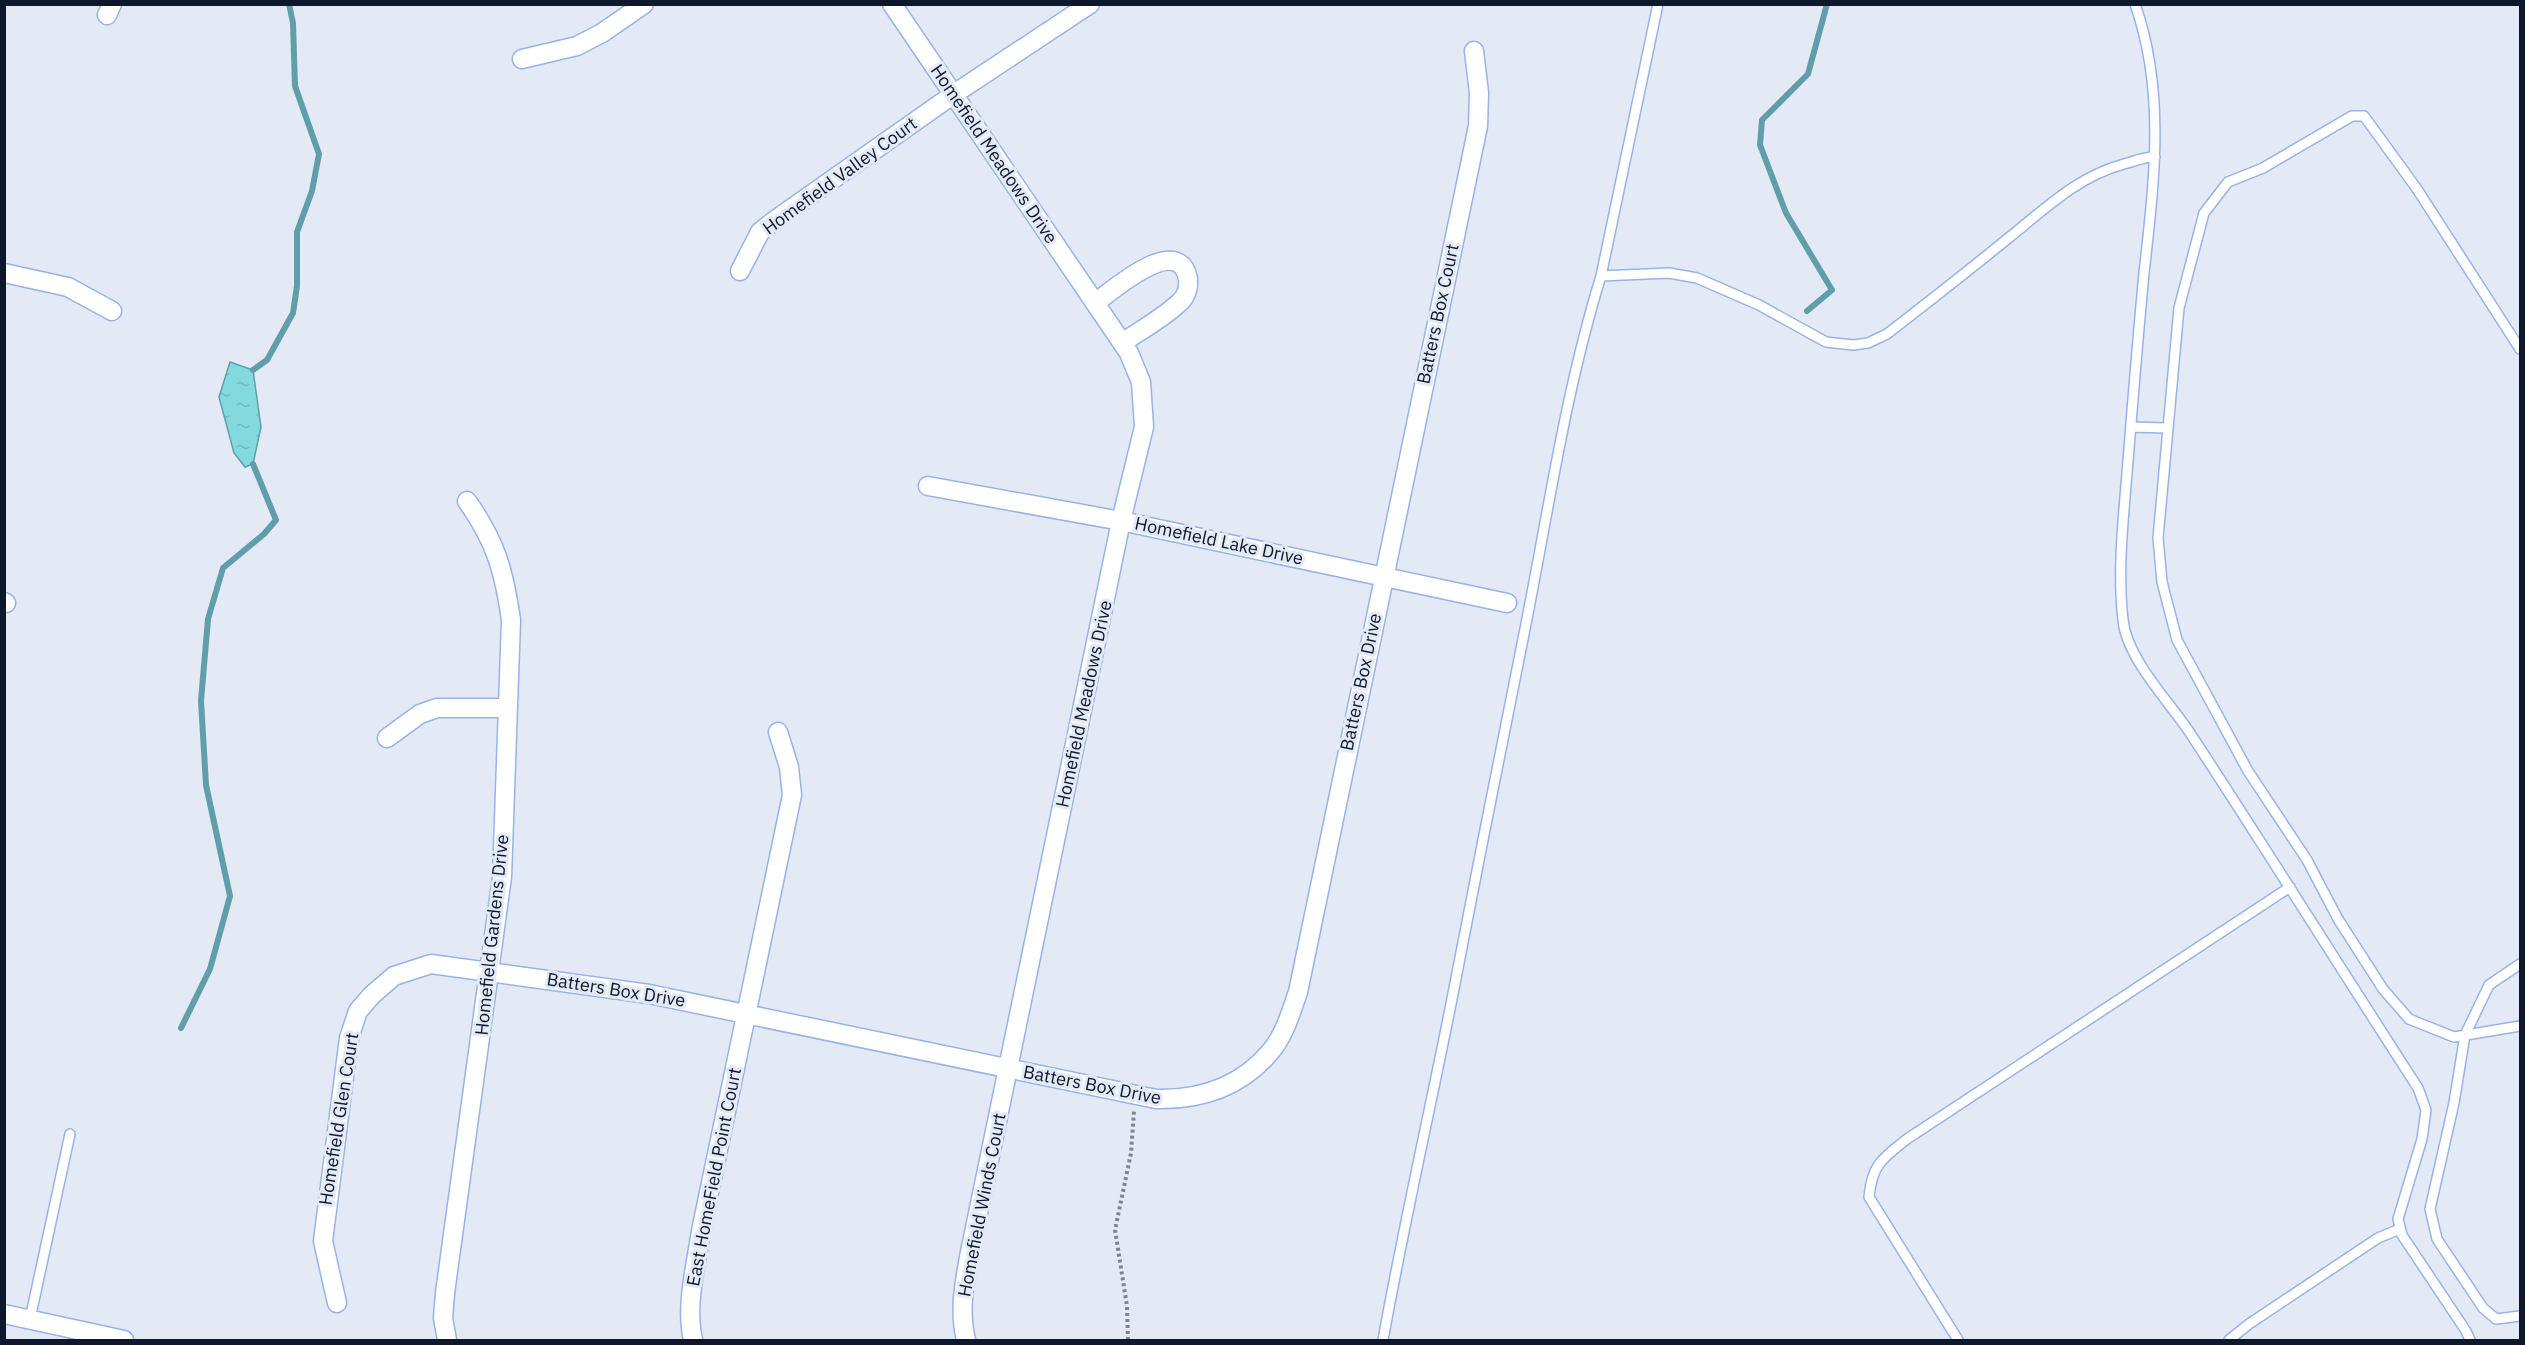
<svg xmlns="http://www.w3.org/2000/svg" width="2525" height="1345" font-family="'IBM Plex Sans',sans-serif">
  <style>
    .water { fill: url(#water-ripples); stroke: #609fa9; stroke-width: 1.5 }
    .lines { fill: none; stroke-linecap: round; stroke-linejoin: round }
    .stream { stroke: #609fa9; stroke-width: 6 }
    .lane-casing { stroke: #95b4e9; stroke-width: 12 }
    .street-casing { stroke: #95b4e9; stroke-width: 21 }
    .path { stroke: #7d8595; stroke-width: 4; stroke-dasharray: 3 3; stroke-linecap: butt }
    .lane { stroke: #fff; stroke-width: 9 }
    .street { stroke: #fff; stroke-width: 18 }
    .labels { text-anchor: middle; stroke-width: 6; stroke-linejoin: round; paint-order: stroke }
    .street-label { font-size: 18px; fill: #0d182c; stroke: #e3e9f5 }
  </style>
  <defs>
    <pattern id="water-ripples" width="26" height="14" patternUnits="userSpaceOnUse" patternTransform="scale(1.5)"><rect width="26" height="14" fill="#84d9de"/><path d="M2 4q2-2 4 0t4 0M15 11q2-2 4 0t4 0" fill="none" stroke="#71babf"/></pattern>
  </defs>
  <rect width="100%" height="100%" fill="#e3e9f5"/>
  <path class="water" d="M230 362 253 370 261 427 253 464 245 467 234 453 219 397Z"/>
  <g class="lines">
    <path class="stream" d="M1807 311 1832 290 1786 213 1760 145 1762 120 1808 74 1827 4
      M253 370 267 360 293 313 297 286V232L312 191 319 154 295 86 293 23 289 4
      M181 1028 210 969 230 896 206 785 201 701 208 619 223 568 264 534 276 520 253 464"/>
    <g class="lane-casing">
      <path id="lane" d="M2135 4C2166 92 2154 183 2144 273 2138 336 2133 398 2128 461 2124 513 2117 568 2123 620 2127 660 2171 703 2192 736 2268 852 2342 971 2418 1088L2426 1110 2422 1139 2398 1219 2402 1235 2466 1331 2470 1340
        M1601 276 1669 273 1697 278 1759 305 1826 342 1853 345 1868 343 1887 334C1927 303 1967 272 2006 240 2044 210 2076 177 2124 164 2135 161 2143 157 2155 157
        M2520 349 2417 189 2364 116H2352L2263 168 2228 182 2204 213 2179 308 2158 538 2162 582 2177 640 2248 771 2307 860 2338 919 2383 989 2409 1019 2454 1037 2520 1026
        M2131 427 2167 428
        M2520 964 2489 985 2465 1035 2454 1103 2430 1209 2437 1239 2483 1308 2496 1319 2520 1316
        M30 1319 70 1134
        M1383 1340C1403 1229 1428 1119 1450 1009 1474 887 1497 766 1522 644 1547 521 1564 396 1601 276L1658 4
        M1958 1340 1869 1197C1872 1164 1883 1158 1907 1139L2290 887
        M2229 1340 2249 1324 2378 1238 2400 1229"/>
    </g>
    <g class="street-casing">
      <path id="street" d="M892 4 1129 353 1141 382 1144 427 1121 521 969 1257C964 1285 959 1312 966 1340
        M107 15 112 4
        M522 59 577 46 602 33 644 4
        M740 271 760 232 775 220 954 94 1090 4
        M4 273 68 287 112 311
        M1095 303C1112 291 1179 231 1188 279 1189 288 1186 297 1179 303 1163 318 1141 330 1122 343
        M928 486 1121 521 1507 603
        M4 602 6 603
        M387 738 420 714 437 708H508
        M337 1303 323 1241 349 1038 358 1011 372 995 394 976 431 964 649 994 1156 1099C1201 1100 1241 1087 1271 1051 1285 1034 1291 1012 1298 992L1478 126 1479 93 1474 51
        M4 1314 124 1340
        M447 1340 443 1318 445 1293 502 877 511 620C504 571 496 542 467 501
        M693 1340C685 1306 696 1266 701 1231L792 795 789 767 778 732"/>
    </g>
    <path class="path" d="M1128 1340 1127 1306 1115 1230 1131 1153 1134 1111"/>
    <use href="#lane" class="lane"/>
    <use href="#street" class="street"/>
  </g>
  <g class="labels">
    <g class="street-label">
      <text transform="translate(994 154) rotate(56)" y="6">Homefield Meadows Drive</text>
      <text transform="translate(840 176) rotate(-36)" y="6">Homefield Valley Court</text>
      <text transform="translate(1438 314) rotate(-78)" y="6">Batters Box Court</text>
      <text transform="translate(1219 541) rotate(12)" y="6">Homefield Lake Drive</text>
      <text transform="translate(1361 682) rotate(-78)" y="6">Batters Box Drive</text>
      <text transform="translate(1084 704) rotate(-78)" y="6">Homefield Meadows Drive</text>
      <text transform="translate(492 935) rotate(-84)" y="6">Homefield Gardens Drive</text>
      <text transform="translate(616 990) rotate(9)" y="6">Batters Box Drive</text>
      <text transform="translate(1092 1085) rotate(11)" y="6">Batters Box Drive</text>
      <text transform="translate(339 1119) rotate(-81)" y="6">Homefield Glen Court</text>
      <text transform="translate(714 1177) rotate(-79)" y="6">East HomeField Point Court</text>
      <text transform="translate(982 1205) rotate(-79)" y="6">Homefield Winds Court</text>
    </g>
  </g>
  <rect width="2525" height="1345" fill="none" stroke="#0d182c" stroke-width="12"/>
</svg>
